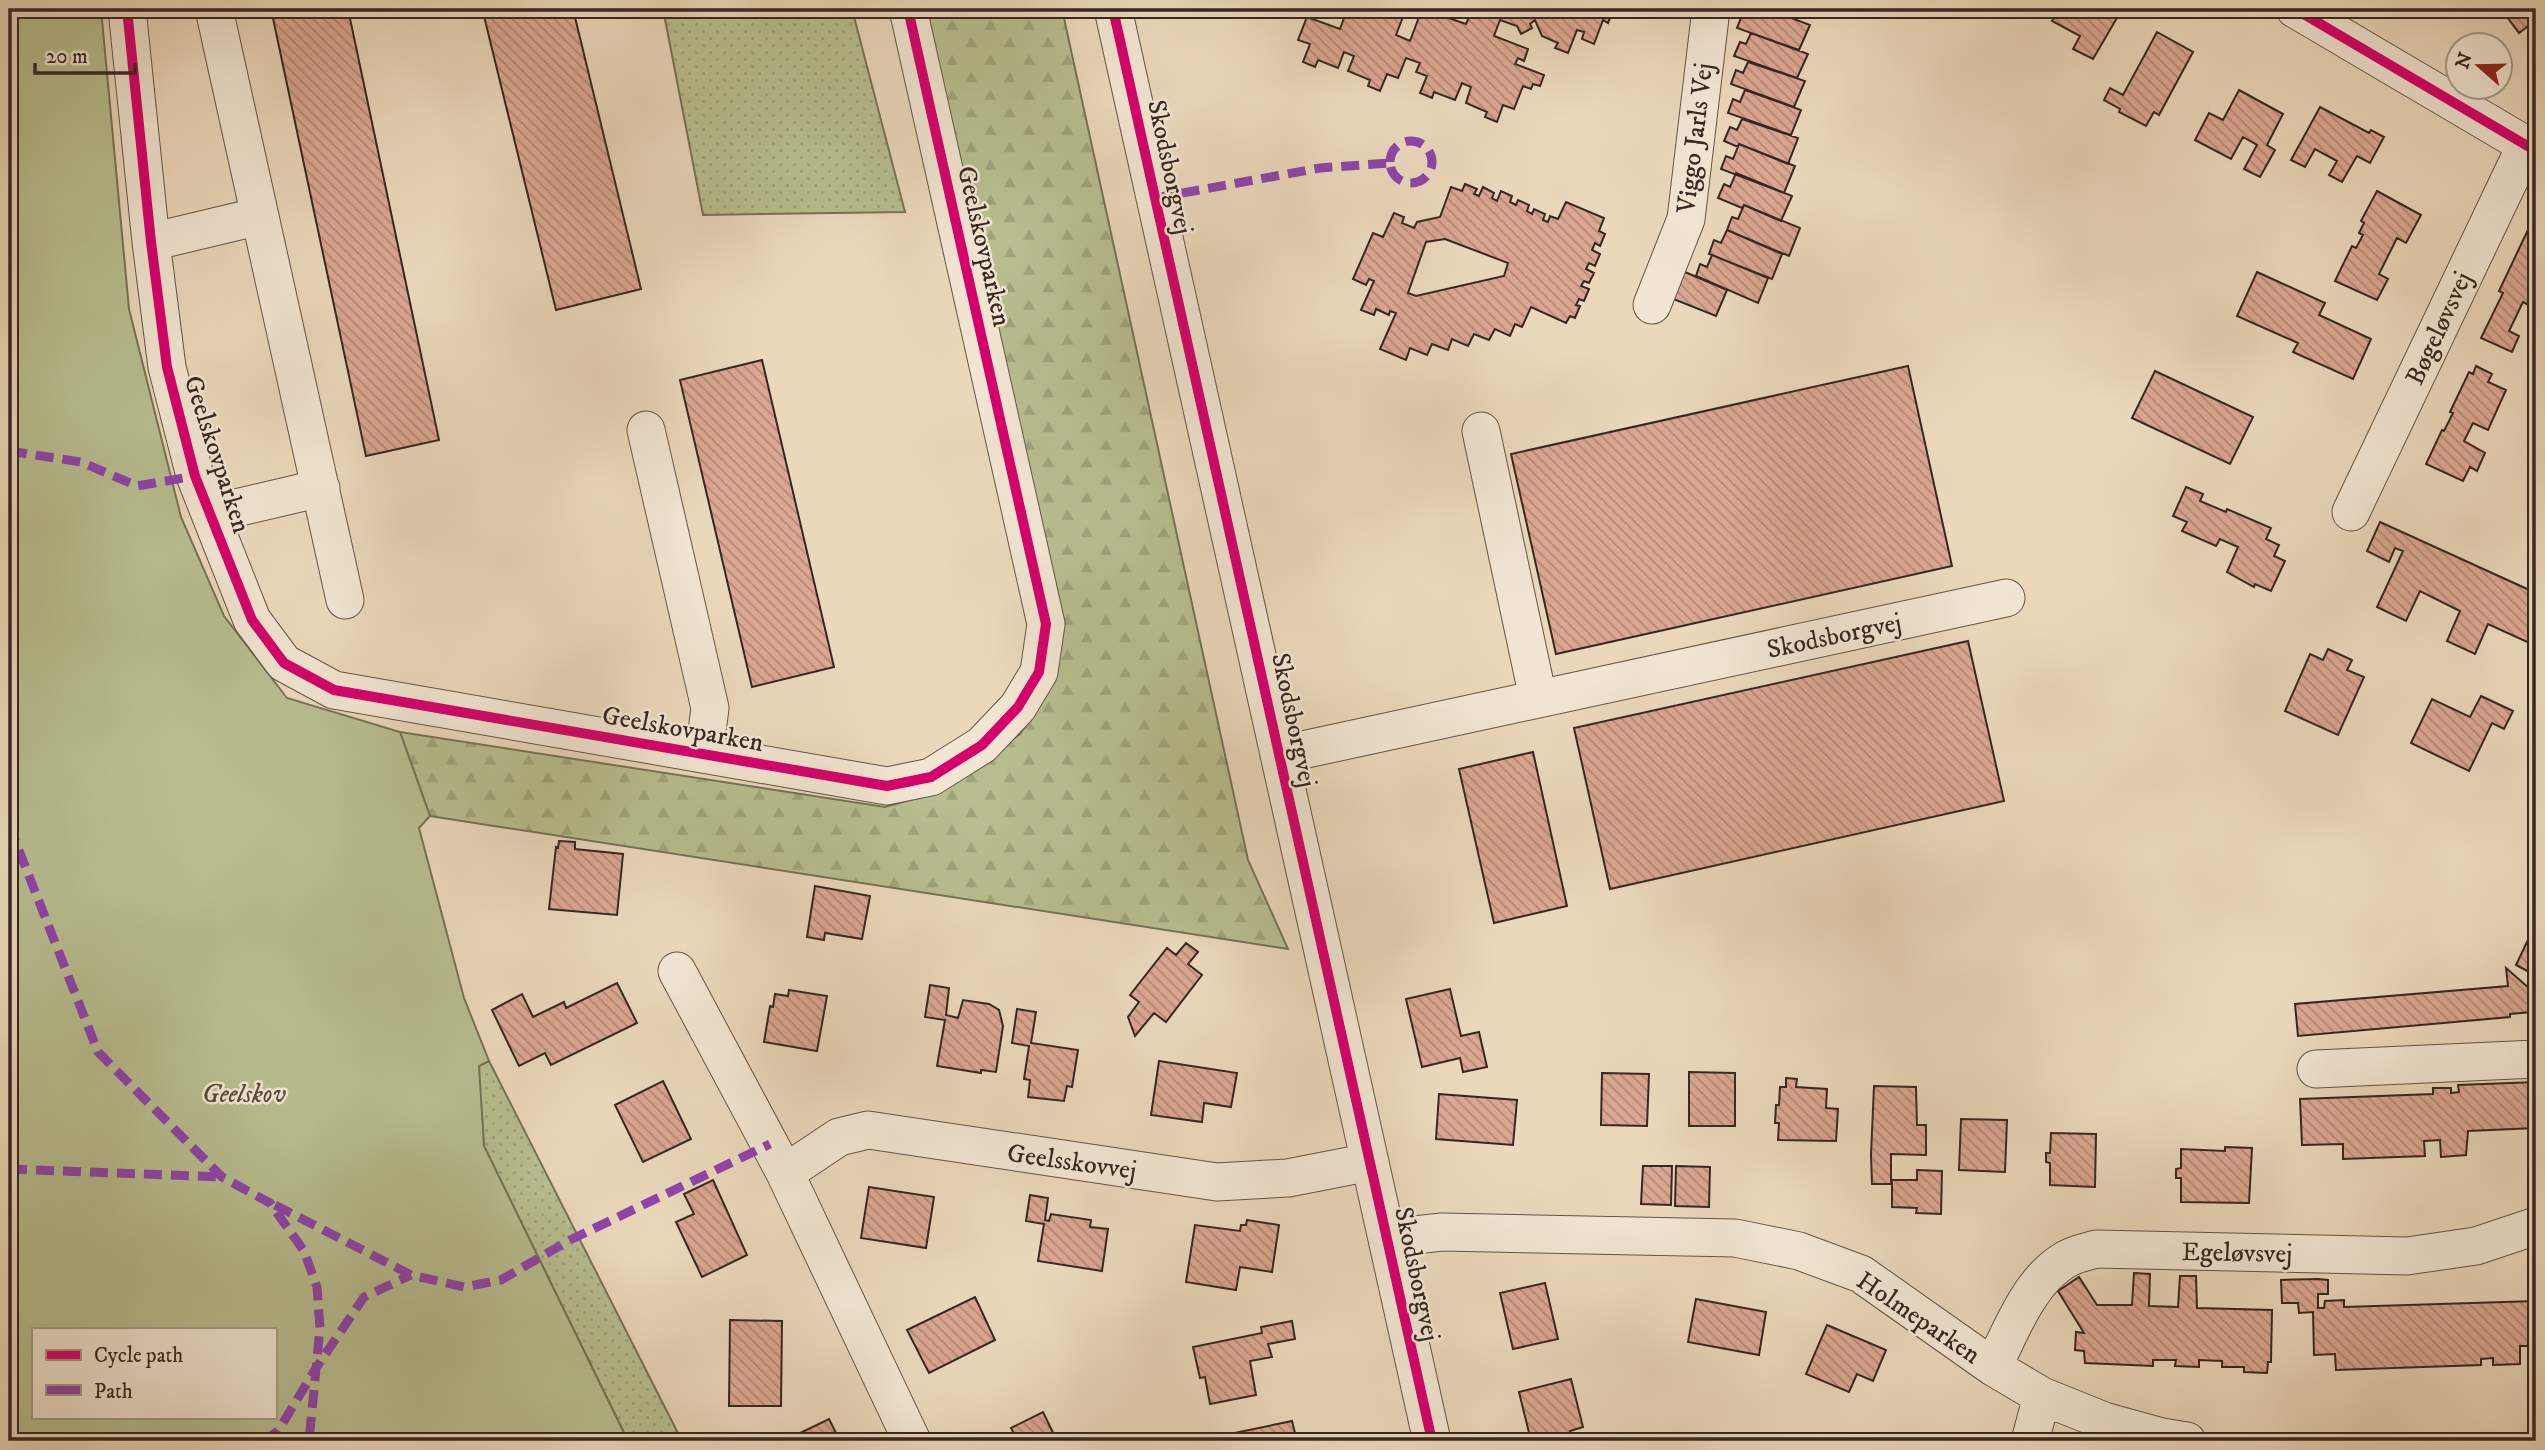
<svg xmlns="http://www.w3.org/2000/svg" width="2545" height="1450" font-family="'IM FELL DW Pica',serif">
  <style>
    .grass { fill: url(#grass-dots); stroke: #777258; stroke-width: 2 }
    .forest { fill: url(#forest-firs); stroke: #777258; stroke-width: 2 }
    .park { fill: #b8be90; stroke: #777258; stroke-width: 2; fill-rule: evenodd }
    .building { fill: url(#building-back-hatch); stroke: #362721; stroke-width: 2; fill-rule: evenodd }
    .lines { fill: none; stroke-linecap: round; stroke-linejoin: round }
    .minor-casing { stroke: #635348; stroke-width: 39 }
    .minor { stroke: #f2e6d3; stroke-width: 37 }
    .quiet { stroke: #8e44ad; stroke-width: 9; stroke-dasharray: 18 9; stroke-linecap: butt }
    .cycleway-casing { stroke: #f2e6d3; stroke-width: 15 }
    .cycleway { stroke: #d6006c; stroke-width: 10 }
    .labels { text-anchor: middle; stroke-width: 5; stroke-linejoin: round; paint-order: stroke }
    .street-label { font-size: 26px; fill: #362721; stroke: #f2e6d3 }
    .park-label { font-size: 26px; font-style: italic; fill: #564d3d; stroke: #f2e6d3 }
  </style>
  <defs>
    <pattern id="grass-dots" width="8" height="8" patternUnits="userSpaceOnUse" patternTransform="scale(1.75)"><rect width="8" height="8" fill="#b8be90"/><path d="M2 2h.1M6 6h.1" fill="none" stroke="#9fa37c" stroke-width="1.8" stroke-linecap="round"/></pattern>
    <pattern id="forest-firs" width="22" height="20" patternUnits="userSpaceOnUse" patternTransform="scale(1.75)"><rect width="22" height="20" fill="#b8be90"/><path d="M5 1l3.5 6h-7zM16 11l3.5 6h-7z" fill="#9fa37c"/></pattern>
    <pattern id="building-back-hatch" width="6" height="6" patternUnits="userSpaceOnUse" patternTransform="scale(1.75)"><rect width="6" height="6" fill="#dca792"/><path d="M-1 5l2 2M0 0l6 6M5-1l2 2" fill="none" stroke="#b38877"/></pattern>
  </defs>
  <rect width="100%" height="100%" fill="#ebd8bb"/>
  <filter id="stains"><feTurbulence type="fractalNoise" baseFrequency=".00286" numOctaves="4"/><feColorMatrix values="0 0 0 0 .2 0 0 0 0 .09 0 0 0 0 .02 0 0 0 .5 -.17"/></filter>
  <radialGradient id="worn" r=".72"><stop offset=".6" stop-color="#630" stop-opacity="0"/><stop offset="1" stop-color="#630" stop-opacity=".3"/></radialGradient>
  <path class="grass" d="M663 9H852L905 212 703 215Z
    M489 1061 682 1441H628L484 1146 478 1066Z"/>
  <path class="forest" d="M923 9H1062L1248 860 1288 949 430 816 400 732 885 807 942 791 1020 734 1053 681Z"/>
  <path class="park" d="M9 9H101L129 309 181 517 224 616 287 698 400 732 430 816 419 828 464 998 489 1061 479 1066 484 1146 628 1441H9ZM33 1329H275V1417H33Z"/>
  <path class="building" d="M271 9H348L439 440 366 456Z
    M495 9H573L641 289 556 310 483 12Z
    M1319 9H1406L1396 35 1410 41 1422 9 1466 24 1471 13 1483 17 1486 9H1608L1613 11 1608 23 1603 20 1594 44 1582 39 1584 32 1577 30 1568 53 1555 48 1558 43 1542 36 1535 20 1530 24 1532 28 1521 34 1517 26 1500 20 1494 36 1528 49 1524 61 1518 58 1515 64 1544 75 1540 86 1533 84 1531 89 1523 86 1514 109 1503 105 1497 122 1485 117 1487 112 1466 103 1471 87 1462 83 1455 100 1434 92 1432 98 1420 93 1427 76 1416 72 1420 63 1406 58 1398 78 1387 74 1380 91 1368 86 1370 80 1348 71 1354 56 1344 52 1338 68 1318 60 1315 67 1303 62 1310 44 1298 40 1307 17 1340 29 1344 18Z
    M1752 9H1768L1810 25 1799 50 1737 28 1743 13 1749 16Z
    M1768 9H1789L1787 15Z
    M2045 9H2117L2121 11 2093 59 2073 49 2080 36 2052 21 2055 17 2044 11Z
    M2501 9H2536V20L2519 33Z
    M2157 32 2193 52 2159 115 2154 112 2146 126 2119 112 2120 109 2104 100 2110 88 2123 95Z
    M1751 33 1808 54 1797 78 1734 56 1740 42 1746 44Z
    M1748 62 1805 81 1794 107 1731 84 1736 70 1743 73Z
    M1745 90 1801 110 1791 135 1728 113 1733 99 1740 102Z
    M2239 90 2283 114 2267 145 2275 150 2260 177 2244 169 2257 145 2243 137 2231 159 2195 140 2209 113 2223 120Z
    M2320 107 2369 133 2371 130 2384 137 2370 163 2357 156 2342 182 2329 175 2337 161 2315 149 2305 167 2291 160Z
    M1742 119 1798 138 1788 164 1739 144 1738 147 1724 141 1730 127 1737 130Z
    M1739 144 1795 166 1784 193 1721 169 1726 156 1733 159Z
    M1736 173 1792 196 1781 221 1744 205 1742 208 1718 198 1724 184 1730 187Z
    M1465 184 1477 189 1474 194 1479 196 1483 187 1494 193 1492 198 1497 201 1501 191 1512 196 1510 202 1516 205 1518 200 1529 205 1527 211 1532 214 1534 209 1545 214 1543 220 1548 222 1550 216 1558 219 1566 202 1604 218 1599 231 1605 234 1600 246 1595 243 1592 250 1600 254 1595 266 1589 263 1586 269 1594 273 1589 283 1584 281 1581 286 1589 289 1584 301 1579 299 1576 305 1580 306 1575 318 1570 316 1566 323 1531 307 1522 327 1515 324 1510 336 1495 329 1489 340 1474 334 1468 346 1452 339 1448 350 1432 344 1427 355 1410 348 1406 360 1380 349 1396 313 1390 311 1389 315 1376 309 1374 315 1361 310 1374 281 1369 279 1366 285 1353 279 1373 233 1383 237 1394 213 1404 217 1402 223 1414 228 1417 222 1440 217 1451 187 1462 191ZM1445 239 1508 263 1504 276 1416 296 1408 293 1426 242Z
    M2377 191 2421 215 2406 243 2397 238 2379 274 2388 279 2377 300 2335 281 2352 246 2356 248 2363 235 2359 233 2364 223 2361 221Z
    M1744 205 1800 228 1789 256 1727 230 1732 217 1738 219Z
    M2535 215 2536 309 2523 302 2509 331 2519 336 2512 352 2481 338 2503 293 2499 291Z
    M1727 230 1782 254 1772 279 1709 254 1714 240 1721 243Z
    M1712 255 1768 278 1758 303 1696 276 1700 264 1707 267Z
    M1678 269 1727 290 1716 316 1661 294Z
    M2257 272 2325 303 2319 315 2371 339 2353 379 2293 352 2298 343 2237 316Z
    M762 360 834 667 752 687 680 380Z
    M1908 366 1952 566 1556 654 1511 454Z
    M2476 366 2492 374 2488 382 2506 390 2488 430 2473 423 2464 441 2485 453 2477 471 2470 467 2463 481 2426 464 2442 430 2444 431 2453 413 2450 412 2469 372 2473 374Z
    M2155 371 2253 417 2230 464 2132 418Z
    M2186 487 2203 494 2200 501 2226 512 2227 509 2271 528 2266 539 2279 545 2274 556 2285 561 2271 591 2255 584 2254 587 2227 572 2238 547 2220 539 2216 546 2182 531 2187 522 2173 516Z
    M2380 522 2536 593V646L2488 624 2475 654 2447 641 2460 611 2420 591 2406 621 2377 607 2403 551 2395 548 2389 562 2367 551Z
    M1968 641 2004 801 1610 889 1574 728Z
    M2328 649 2352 660 2347 670 2364 677 2338 735 2285 711 2310 654 2323 660Z
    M2481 696 2513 711 2504 729 2492 723 2469 771 2411 743 2432 699 2470 717Z
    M1533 752 1567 906 1494 923 1459 769Z
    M559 841 575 842V849L623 854 617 915 549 909 556 847 558 848Z
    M815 886 870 896 862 939 825 933 824 940 807 937Z
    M2536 923V986L2532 983 2535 975 2516 965Z
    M1186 943 1198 952 1188 964 1202 975 1166 1022 1154 1013 1135 1036 1128 1017 1139 1002 1130 995 1167 948 1176 955Z
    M2506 968 2530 989 2532 1012 2510 1014V1017L2298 1036 2295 1004 2508 986Z
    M617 983 637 1023 551 1065 545 1053 519 1066 492 1010 522 994 533 1017 564 1002 566 1008Z
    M930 985 949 988 946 1015 958 1018 963 1000 989 1004 999 1010 1003 1026 996 1072 981 1070V1073L937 1066 945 1020 925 1017Z
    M1450 989 1461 1036 1479 1032 1487 1067 1463 1072 1460 1058 1422 1067 1406 999Z
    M789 990 827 996 817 1051 764 1042 770 1006 773 1007 775 994 788 996Z
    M1017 1009 1036 1012 1031 1043 1078 1050 1072 1087 1067 1086 1064 1101 1028 1097 1030 1080 1024 1079 1029 1046 1012 1043Z
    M1159 1061 1237 1073 1231 1107 1204 1103 1202 1122 1151 1115Z
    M1689 1072 1735 1073V1126H1689Z
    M1602 1073 1649 1074 1647 1126 1601 1125Z
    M1786 1078 1797 1079 1796 1087 1827 1089 1826 1108 1838 1109 1836 1141 1778 1140 1779 1123H1775L1776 1105H1779L1780 1087H1786Z
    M663 1081 691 1139 643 1162 615 1105Z
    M2536 1082V1128L2468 1131 2466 1155 2441 1157 2440 1140 2424 1141 2425 1156 2343 1159V1144L2302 1145 2300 1099 2433 1094V1088H2451V1093L2459 1092 2458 1085Z
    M1874 1086 1916 1087 1917 1125H1926V1155L1891 1154V1184H1872L1871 1155Z
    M1439 1094 1517 1100 1513 1145 1436 1139Z
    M1961 1119 2007 1120 2005 1172 1959 1170Z
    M2051 1133 2096 1134 2095 1187 2050 1185V1163L2046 1162V1153H2050Z
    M2225 1147 2252 1148 2249 1203 2181 1202V1178H2176V1169L2181 1168V1149L2225 1151Z
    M1643 1166H1672L1671 1205 1641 1204Z
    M1676 1166 1710 1167 1709 1207 1675 1206Z
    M1917 1170 1942 1171 1941 1214 1916 1213 1917 1208 1892 1207V1180H1917Z
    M713 1180 747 1255 702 1277 676 1222 694 1214 684 1194Z
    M869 1187 934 1197 926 1248 861 1238Z
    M1030 1195 1048 1198 1045 1220 1049 1221 1051 1214 1091 1220 1090 1227 1108 1229 1102 1271 1038 1261 1044 1224 1026 1221Z
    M1247 1220 1279 1225 1272 1272 1240 1267 1236 1290 1186 1282 1195 1225 1240 1231 1241 1225H1246Z
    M2134 1273 2150 1274 2149 1306 2178 1307 2180 1276H2196L2197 1308 2272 1310 2271 1362H2268L2267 1373 2244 1372V1367H2222V1361L2199 1360V1367L2175 1366 2176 1360H2153V1366L2085 1363 2084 1351 2075 1350 2076 1332 2084 1333 2058 1291 2079 1277 2097 1305H2132Z
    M2318 1279 2328 1280V1294H2318V1308H2324L2325 1301 2344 1300V1307L2536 1301V1346H2520V1364L2493 1365V1358L2481 1359V1365L2336 1370 2335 1354 2314 1355 2313 1312 2299 1313 2298 1303H2282L2281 1280Z
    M1545 1283 1558 1339 1513 1349 1500 1293Z
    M975 1297 995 1340 929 1373 907 1330Z
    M1696 1299 1766 1312 1759 1355 1688 1342Z
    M730 1320 782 1321 781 1406H729Z
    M1292 1321 1295 1339 1268 1344 1272 1357 1250 1361 1256 1395 1210 1404 1205 1377 1200 1378 1193 1347 1262 1333 1261 1327Z
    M1827 1325 1886 1350 1873 1381 1857 1374 1849 1392 1806 1374Z
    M1571 1379 1583 1427 1570 1431 1572 1441H1531L1519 1392Z
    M1043 1412 1057 1441H1018L1011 1428Z
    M829 1419 840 1441H784V1437L793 1433 794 1436Z
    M1292 1421 1297 1441H1196Z"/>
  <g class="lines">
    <g class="minor-casing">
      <path id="minor" d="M127 9 151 242 167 367 195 476 252 620 284 663 334 690 887 786 931 777 982 745 1018 707 1039 672 1046 624 908 9
        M214 9 345 600
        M1113 9 1432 1441
        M2295 9 2536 151
        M151 242 260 216
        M1652 305 1686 219 1711 9
        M646 430 710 708 704 754
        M1481 431 1538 698
        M2351 512 2526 145
        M210 514 321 488
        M1279 755 2006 598
        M677 971 785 1173 912 1441
        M2316 1069 2536 1059
        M785 1173 839 1137 868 1130 1217 1182 1288 1178 1370 1162
        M1388 1238 1442 1232 1735 1238 1799 1251 1861 1274 1993 1367 2042 1396 2104 1421 2162 1437 2187 1441
        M1993 1367C2011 1331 2029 1281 2065 1260 2074 1254 2086 1252 2096 1249L2407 1256 2476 1246 2536 1226
        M2030 1441 2042 1396"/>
    </g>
    <use href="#minor" class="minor"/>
    <path class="quiet" d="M1390 162a21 21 0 1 1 42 0a21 21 0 1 1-42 0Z
      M1155 198 1320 168 1389 163
      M9 451 81 462 137 486 195 476
      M9 825 98 1052 222 1177 270 1203 304 1251 317 1287 320 1328 309 1441
      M9 1169 222 1177
      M275 1205 411 1275 464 1287 501 1280 570 1240 770 1144
      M264 1441 278 1431 316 1368 364 1297 411 1275"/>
    <g class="cycleway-casing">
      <path id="cycleway" d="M127 9 151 242 167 367 195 476 252 620 284 663 334 690 887 786 931 777 982 745 1018 707 1039 672 1046 624 908 9
        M1113 9 1432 1441
        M2295 9 2536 151"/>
    </g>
    <use href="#cycleway" class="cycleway"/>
  </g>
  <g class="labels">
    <g class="street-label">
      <text transform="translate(1694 138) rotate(-83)" y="9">Viggo Jarls Vej</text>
      <text transform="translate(1171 167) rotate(78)" y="9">Skodsborgvej</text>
      <text transform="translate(985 246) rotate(77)" y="9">Geelskovparken</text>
      <text transform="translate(2438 328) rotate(-65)" y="9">Bøgeløvsvej</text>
      <text transform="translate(218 454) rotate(72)" y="9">Geelskovparken</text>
      <text transform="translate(1834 635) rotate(-12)" y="9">Skodsborgvej</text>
      <text transform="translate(1295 720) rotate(78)" y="9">Skodsborgvej</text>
      <text transform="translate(683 728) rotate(10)" y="9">Geelskovparken</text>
      <text transform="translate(1072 1161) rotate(8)" y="9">Geelsskovvej</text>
      <text transform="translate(2237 1252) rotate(1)" y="9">Egeløvsvej</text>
      <text transform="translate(1418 1274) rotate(78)" y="9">Skodsborgvej</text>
      <text transform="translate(1919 1317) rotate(34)" y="9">Holmeparken</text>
    </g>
    <g class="park-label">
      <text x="244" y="1102">Geelskov</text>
    </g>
  </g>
  <rect width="2545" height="1450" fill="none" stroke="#ebd8bb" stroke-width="35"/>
  <rect x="10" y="10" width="2524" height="1429" fill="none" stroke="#362721" stroke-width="3.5"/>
  <rect x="18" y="18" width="2510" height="1415" fill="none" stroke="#362721" stroke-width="2"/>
  <rect x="32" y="1328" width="245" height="91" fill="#f2e6d3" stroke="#a79a8c" stroke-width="2"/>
  <rect x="46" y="1350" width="35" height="10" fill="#d6006c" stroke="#a79a8c" stroke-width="2"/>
  <text x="94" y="1362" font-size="21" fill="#362721">Cycle path</text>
  <rect x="46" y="1385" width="35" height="10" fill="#8e44ad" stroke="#a79a8c" stroke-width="2"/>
  <text x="94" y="1398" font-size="21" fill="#362721">Path</text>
  <g transform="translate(2479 66) rotate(290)"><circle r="33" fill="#f2e6d3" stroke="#a79a8c" stroke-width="2"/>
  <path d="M0-5L12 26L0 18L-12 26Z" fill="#8f2418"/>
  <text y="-10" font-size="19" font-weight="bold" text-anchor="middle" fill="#362721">N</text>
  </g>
  <path d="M35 63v10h100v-10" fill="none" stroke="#362721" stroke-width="3.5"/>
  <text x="46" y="63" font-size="21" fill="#362721" stroke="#f2e6d3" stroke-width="5" paint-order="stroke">20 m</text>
  <rect width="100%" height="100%" filter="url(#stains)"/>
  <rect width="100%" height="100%" fill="url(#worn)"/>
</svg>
